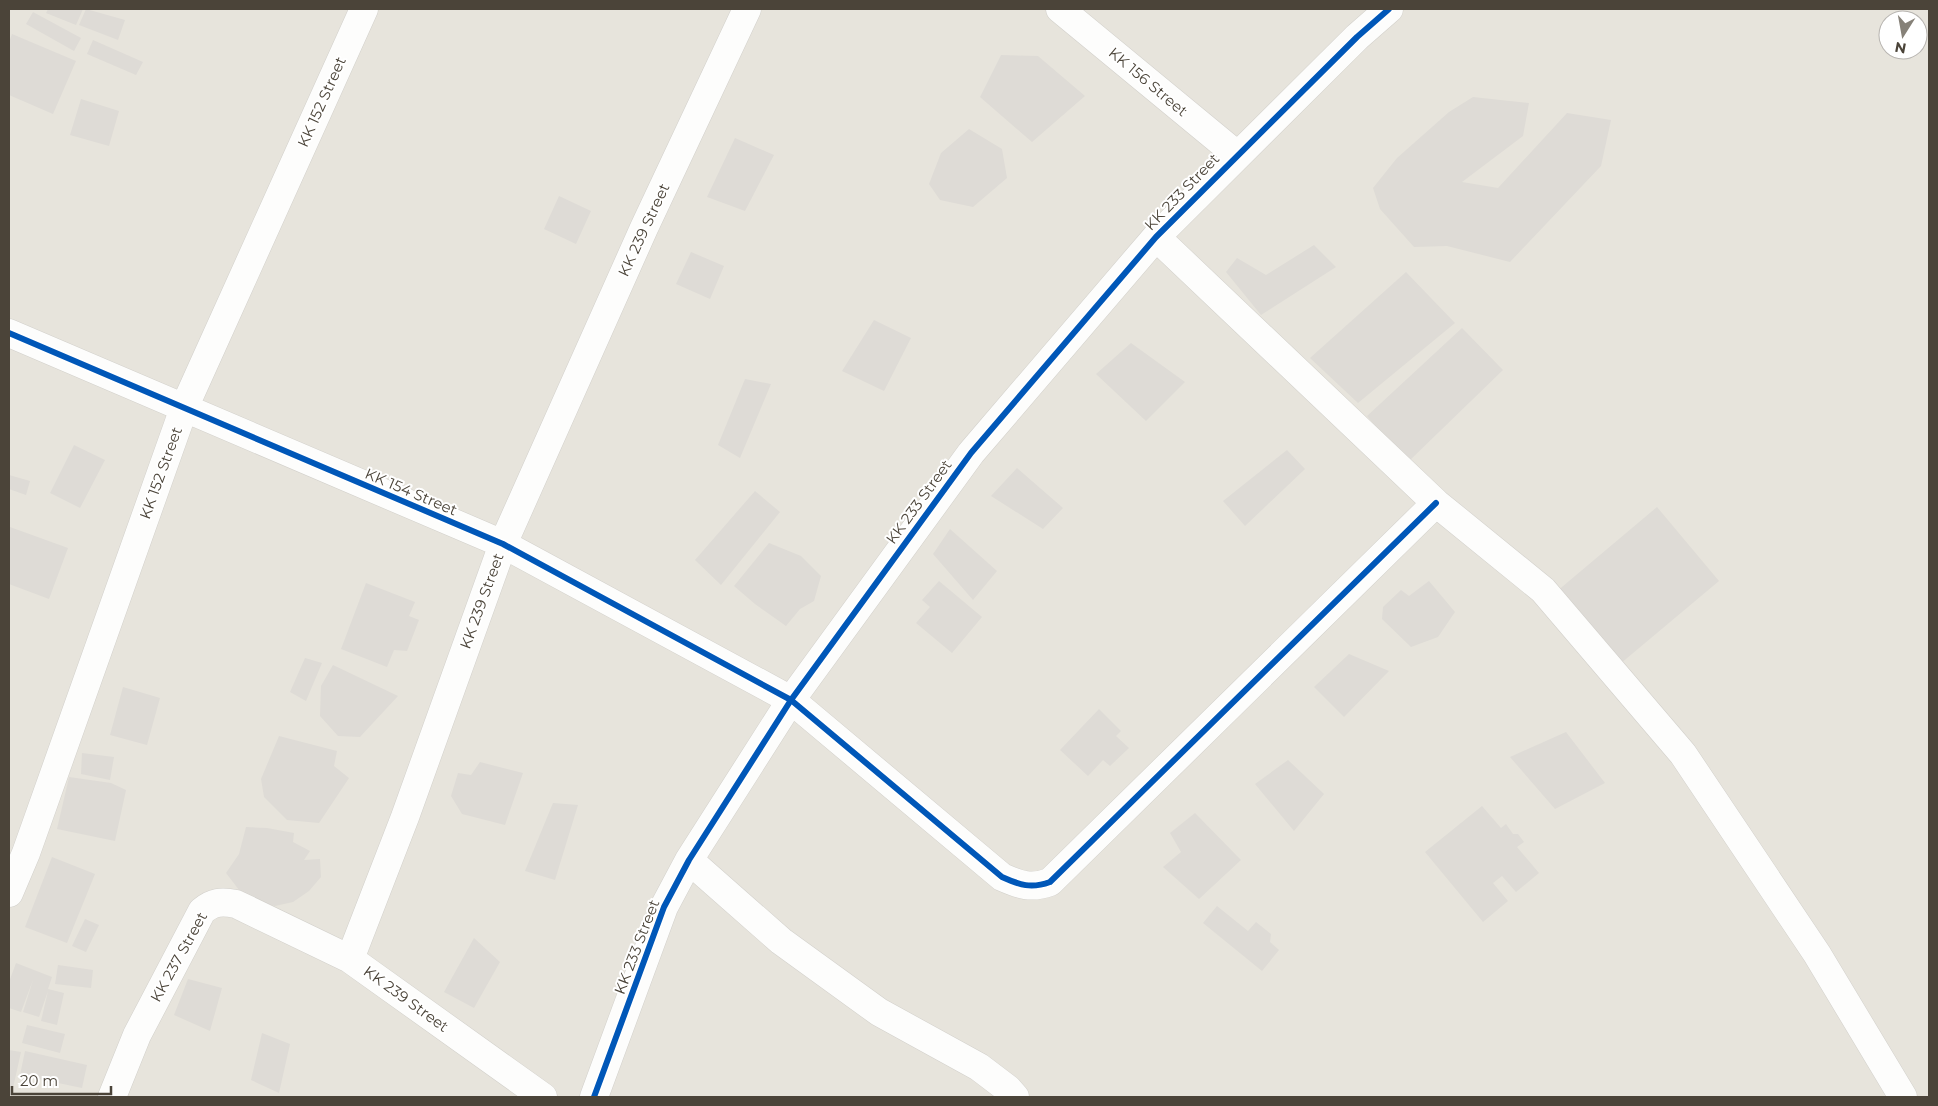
<svg xmlns="http://www.w3.org/2000/svg" width="1938" height="1106" font-family="Montserrat,sans-serif">
  <style>
    .residential { fill: #e7e4dc; fill-rule: evenodd }
    .building { fill: #dedbd6 }
    .lines { fill: none; stroke-linecap: round; stroke-linejoin: round }
    .minor-casing { stroke: #d2d0cb; stroke-width: 29 }
    .minor { stroke: #fdfdfc; stroke-width: 28 }
    .cycleway-casing { stroke: #fff; stroke-width: 9 }
    .cycleway { stroke: #0057b8; stroke-width: 6 }
    .labels { text-anchor: middle; stroke-width: 4; stroke-linejoin: round; paint-order: stroke }
    .street-label { font-size: 15px; fill: #4b4439; stroke: #fff }
  </style>
  <rect width="100%" height="100%" fill="#f4f2ee"/>
  <path class="residential" d="M9 9H1929V1097H9ZM1888 20H1918V50H1888Z"/>
  <path class="building" d="M48 9H83L76 25 46 13Z
    M86 9 125 20 118 40 79 25Z
    M33 12 81 38 74 51 26 24Z
    M12 34 76 61 53 114 9 95V42Z
    M93 40 143 62 136 75 87 54Z
    M1001 55 1038 56 1085 96 1032 142 980 97Z
    M1473 97 1529 103 1523 136 1462 182 1498 188 1567 113 1611 120 1601 166 1510 262 1447 246 1414 247 1380 209 1373 188 1397 158 1449 112Z
    M81 99 119 111 109 146 70 135Z
    M969 129 1002 149 1007 178 973 207 940 200 929 184 941 153Z
    M735 138 774 155 745 211 707 197Z
    M559 196 591 211 576 244 544 229Z
    M1314 245 1336 267 1261 315 1226 272 1237 258 1266 275Z
    M691 252 724 266 710 299 676 284Z
    M1406 272 1455 323 1358 403 1310 358Z
    M874 320 911 338 884 391 842 371Z
    M1462 328 1503 370 1407 463 1367 416Z
    M1131 343 1185 382 1146 421 1096 374Z
    M745 379 771 384 740 458 718 445Z
    M74 445 105 460 80 508 50 493Z
    M1287 450 1305 469 1245 526 1223 501Z
    M1017 468 1063 508 1043 529 991 496Z
    M9 475 30 481 26 495 9 489Z
    M755 491 780 512 721 585 695 560Z
    M1657 507 1719 581 1620 664 1556 592Z
    M10 527 68 548 49 599 9 584V531Z
    M950 529 997 571 973 600 933 554Z
    M769 543 801 556 821 576 814 601 800 609 786 626 755 604 734 586Z
    M939 581 982 617 952 653 916 623 930 607 922 600Z
    M1429 581 1455 612 1438 637 1411 647 1382 619 1383 607 1401 590 1409 596Z
    M366 583 415 602 409 616 419 620 407 651 394 650 387 667 341 649Z
    M1349 654 1389 671 1344 717 1314 687Z
    M305 658 322 663 306 701 290 692Z
    M333 665 398 696 360 737 338 736 320 716 321 686Z
    M123 687 160 698 147 745 110 735Z
    M1099 709 1121 731 1116 736 1129 748 1110 766 1103 760 1088 776 1060 750Z
    M1566 732 1605 783 1555 809 1510 757Z
    M279 736 337 751 334 766 349 778 319 823 287 820 264 797 261 779Z
    M82 753 114 757 110 780 81 774Z
    M1288 760 1324 794 1294 831 1255 784Z
    M480 762 523 773 505 825 462 814 451 796 458 773 471 775Z
    M69 777 111 783 126 790 115 841 57 829Z
    M553 803 578 805 555 880 525 871Z
    M1482 806 1501 828 1506 824 1513 834H1518L1524 842 1517 847 1539 873 1516 892 1502 876 1493 883 1508 901 1483 922 1425 852Z
    M1195 813 1241 860 1199 899 1163 867 1181 852 1170 833Z
    M246 827 267 828 294 833 293 842 310 851 304 860 320 859 321 877 309 891 293 902 275 906 246 899 226 873 239 854Z
    M52 857 95 874 67 943 25 927Z
    M1217 906 1248 931 1256 922 1271 934 1270 942 1279 950 1262 971 1203 923Z
    M85 919 99 925 86 952 72 946Z
    M474 938 500 962 474 1008 444 992Z
    M16 963 52 977 48 989 64 993 57 1025 41 1021 48 991 39 1017 23 1012 33 980 21 1012 9 1008V982Z
    M58 965 93 970 91 988 55 984Z
    M188 979 222 988 210 1031 174 1015Z
    M27 1025 65 1034 60 1053 22 1043Z
    M262 1033 290 1044 279 1093 251 1080Z
    M9 1050 21 1052 11 1097H9Z
    M25 1051 87 1065 82 1088 20 1075Z"/>
  <g class="lines">
    <g class="minor-casing">
      <path id="minor" d="M1060 9 1237 155
        M1156 237 1436 503 1543 590 1683 754 1817 954 1903 1097
        M9 333 503 544 791 700 1002 877C1020 885 1031 889 1050 882L1436 503
        M689 860 781 941 879 1012 979 1067 1008 1089 1015 1097
        M9 893 26 853 184 408 364 9
        M112 1097 137 1035 202 911C213 902 221 901 236 904L350 959
        M543 1097 350 959 405 817 503 544 644 228 747 9
        M594 1097 664 907 689 860 791 700 971 453 1156 237 1357 37 1389 9"/>
    </g>
    <use href="#minor" class="minor"/>
    <g class="cycleway-casing">
      <path id="cycleway" d="M9 333 503 544 791 700 1002 877C1020 885 1031 889 1050 882L1436 503
        M594 1097 664 907 689 860 791 700 971 453 1156 237 1357 37 1389 9"/>
    </g>
    <use href="#cycleway" class="cycleway"/>
  </g>
  <g class="labels">
    <g class="street-label">
      <text transform="translate(1148 82) rotate(40)" y="5">KK 156 Street</text>
      <text transform="translate(322 102) rotate(-66)" y="5">KK 152 Street</text>
      <text transform="translate(1182 192) rotate(-46)" y="5">KK 233 Street</text>
      <text transform="translate(644 230) rotate(-65)" y="5">KK 239 Street</text>
      <text transform="translate(161 473) rotate(-70)" y="5">KK 152 Street</text>
      <text transform="translate(411 492) rotate(23)" y="5">KK 154 Street</text>
      <text transform="translate(919 502) rotate(-54)" y="5">KK 233 Street</text>
      <text transform="translate(482 601) rotate(-70)" y="5">KK 239 Street</text>
      <text transform="translate(637 947) rotate(-69)" y="5">KK 233 Street</text>
      <text transform="translate(179 957) rotate(-61)" y="5">KK 237 Street</text>
      <text transform="translate(406 999) rotate(36)" y="5">KK 239 Street</text>
    </g>
  </g>
  <rect width="1938" height="1106" fill="none" stroke="#4b4439" stroke-width="20"/>
  <g transform="translate(1903 35) rotate(191)"><circle r="24" fill="#ffffff" stroke="#b7b4b0"/>
  <path d="M0-4L9 19L0 12L-9 19Z" fill="#868178"/>
  <text y="-8" font-size="14" font-weight="bold" text-anchor="middle" fill="#4b4439">N</text>
  </g>
  <path d="M12 1086v8h99v-8" fill="none" stroke="#4b4439" stroke-width="2.5"/>
  <text x="20" y="1086" font-size="15" fill="#4b4439" stroke="#ffffff" stroke-width="4" paint-order="stroke">20 m</text>
</svg>
